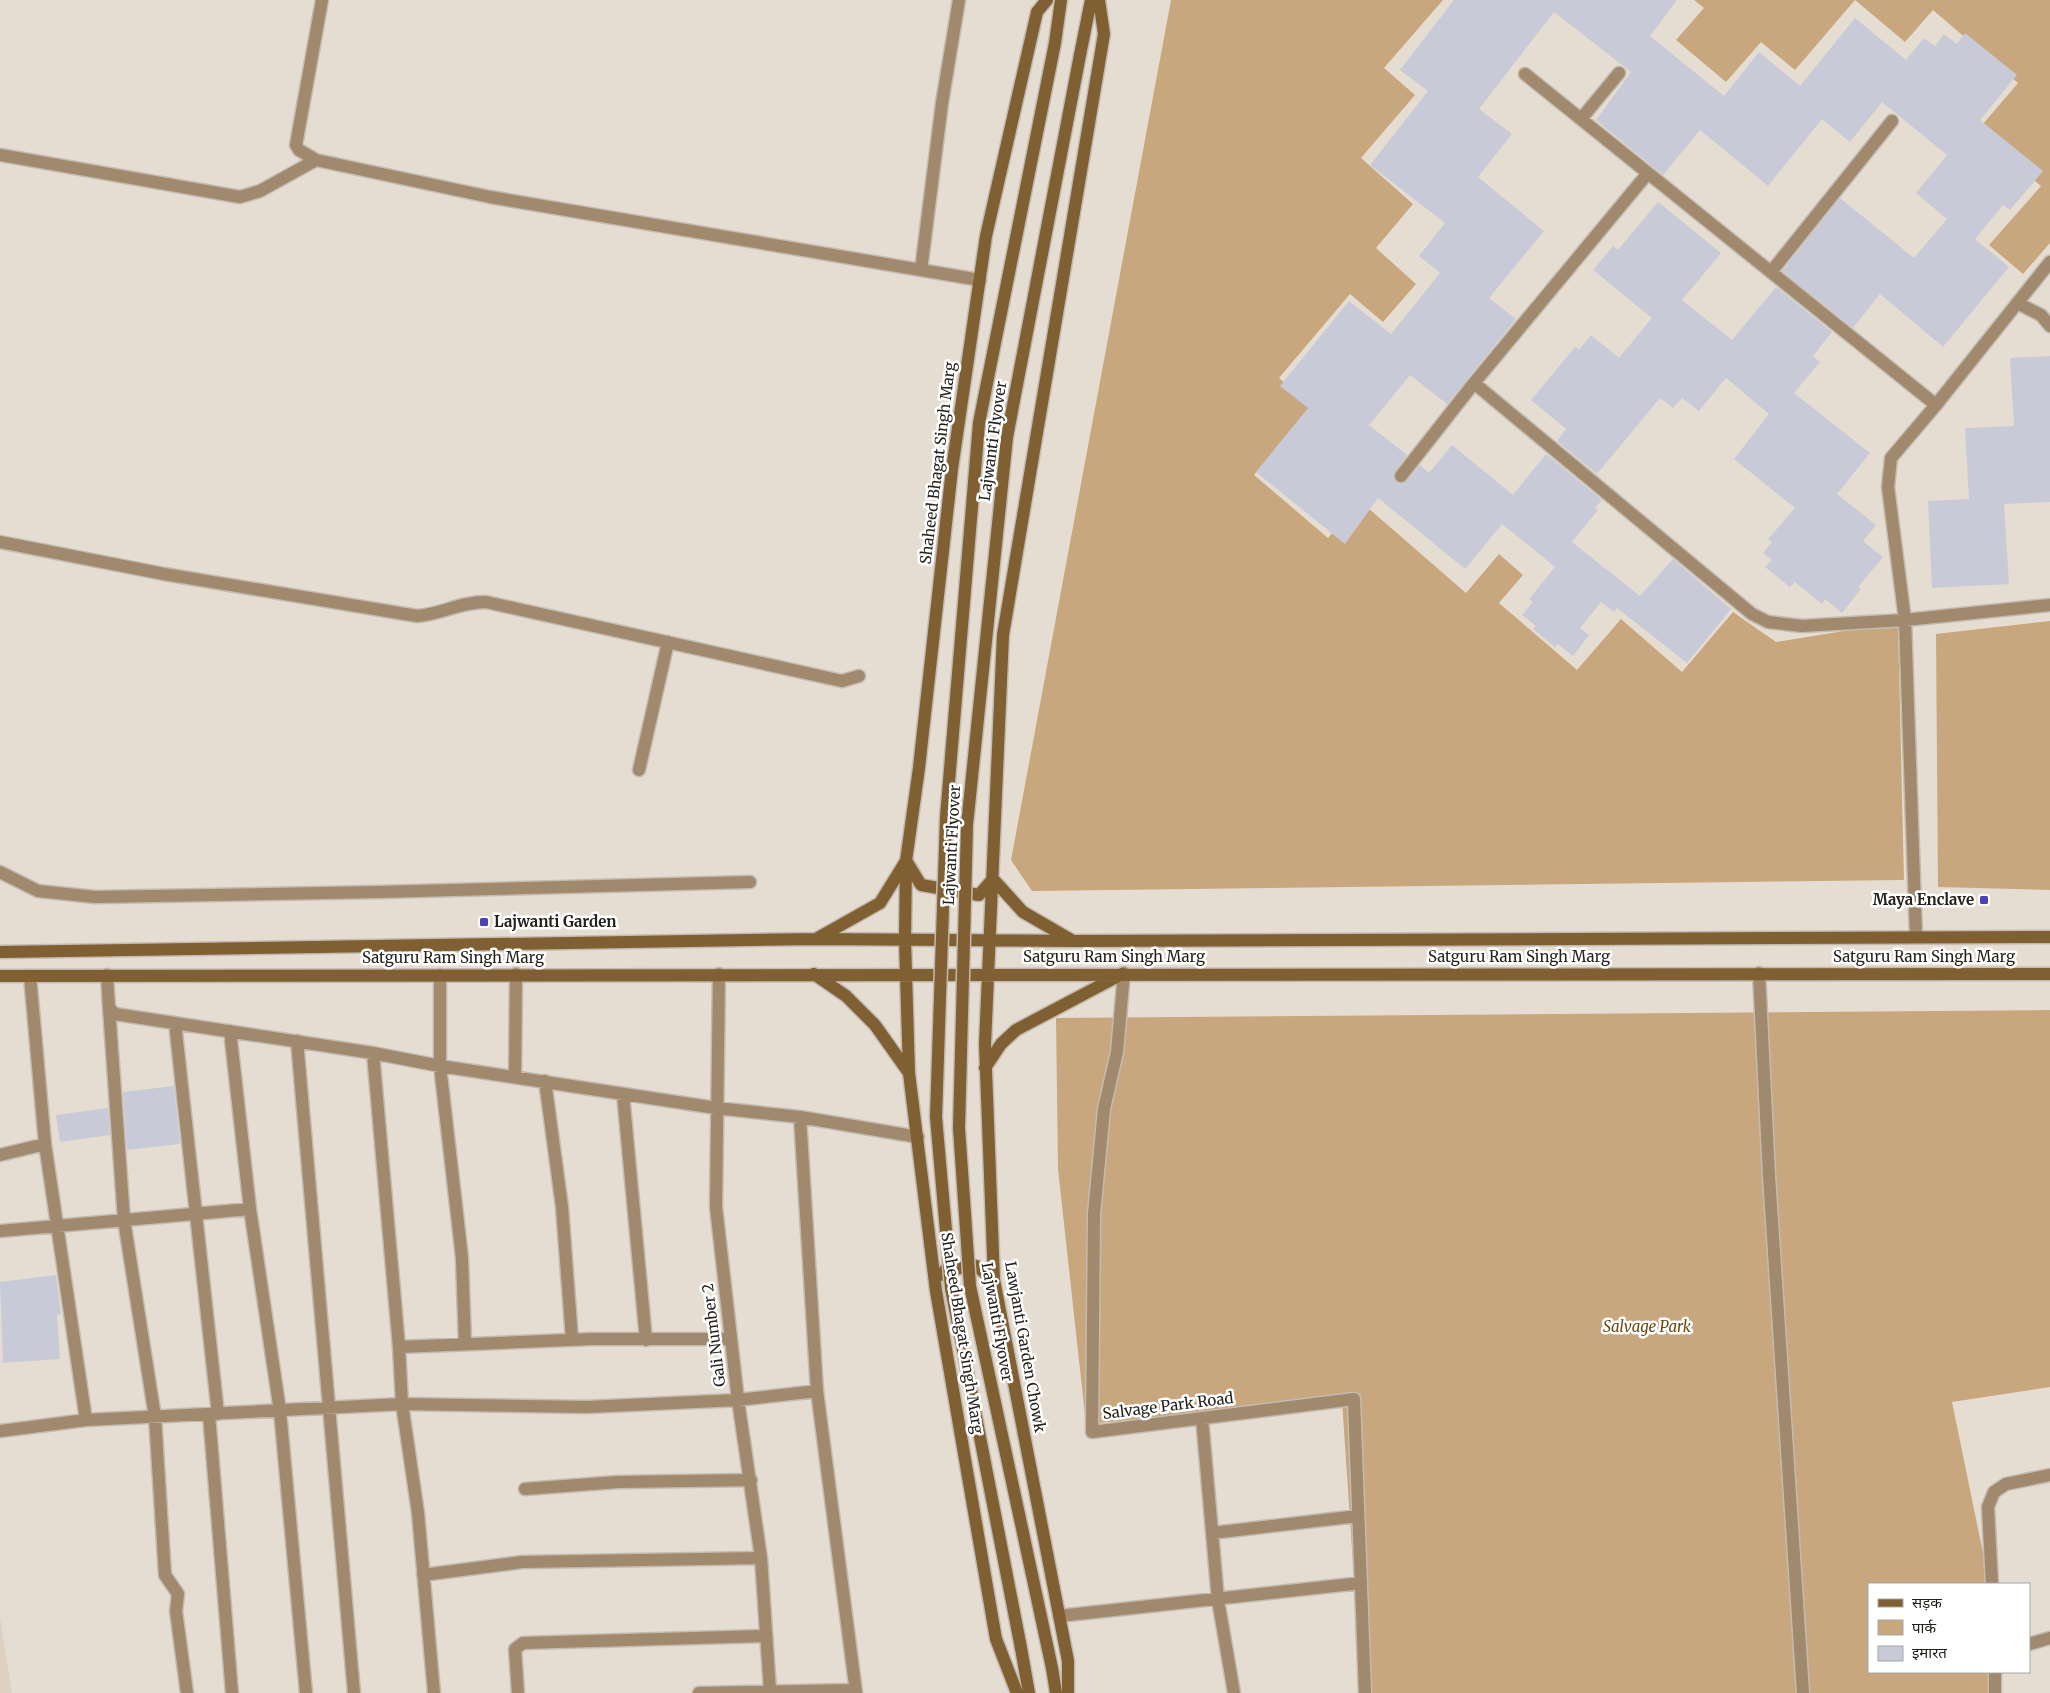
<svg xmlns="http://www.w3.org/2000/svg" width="2050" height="1693" font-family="Merriweather,'Noto Sans Devanagari',serif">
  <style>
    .built { fill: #dfd1c1 }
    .green { fill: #c8a77e }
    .building { fill: #c9cad7 }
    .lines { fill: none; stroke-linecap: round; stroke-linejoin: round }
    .lane-casing { stroke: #c3bbb1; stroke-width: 15 }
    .street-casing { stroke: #c3bbb1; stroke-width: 15 }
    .secondary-casing { stroke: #c3bbb1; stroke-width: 15 }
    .lane { stroke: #a0896c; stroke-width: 12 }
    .street { stroke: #a0896c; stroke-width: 12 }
    .secondary { stroke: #805f33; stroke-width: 12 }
    .secondary-bridge-casing { stroke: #c3bbb1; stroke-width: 15; stroke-linecap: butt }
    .secondary-bridge { stroke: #805f33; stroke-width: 12 }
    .poi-dot { fill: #4e40b7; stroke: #fff; stroke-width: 2 }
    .labels { text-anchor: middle; stroke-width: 5; stroke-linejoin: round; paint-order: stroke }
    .street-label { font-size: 15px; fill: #24211d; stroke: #fff }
    .poi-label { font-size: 15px; font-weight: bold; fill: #24211d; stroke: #fff; text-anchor: end }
    .park-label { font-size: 15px; font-style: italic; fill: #6b4710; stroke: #fff }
  </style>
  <rect width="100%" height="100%" fill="#e6ddd2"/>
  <path class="built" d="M0 1617 12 1693H0Z"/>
  <path class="green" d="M1171 0H1443L1384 68 1415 95 1361 158 1413 204 1376 248 1416 284 1383 322 1350 294 1279 378 1312 407 1254 475 1328 538 1360 501 1466 593 1499 554 1523 575 1499 603 1577 670 1621 619 1682 672 1733 612 1776 642 1898 622 1904 880 1032 891 1011 860Z
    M1694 0H2050V243L2023 274 1989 245 2041 186 1977 131 2018 83 1933 10 1905 42 1855 0 1795 70 1761 42 1726 82 1676 40 1704 8Z
    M2050 621V890L1938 887 1936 634Z
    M2050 1010V1387L1952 1402 1983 1553 1985 1584H1869V1672H1989L1991 1693H1365L1360 1667 1342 1401 1086 1424 1058 1169 1056 1018Z"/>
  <path class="building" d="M1454 0H1677L1650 36 1724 96 1759 52 1800 86 1855 18 1906 60 1924 38 1935 46 1944 34 1957 44 1965 33 2017 75 1980 120 2043 171 2010 210 2003 205 1975 239 2009 267 1943 347 1880 294 1853 328 1782 271 1840 198 1914 258 1947 219 1916 193 1947 155 1882 102 1850 142 1822 119 1768 186 1700 130 1663 175 1596 120 1631 72 1554 12 1479 109 1512 134 1478 177 1544 231 1489 298 1516 319 1447 404 1410 375 1369 425 1407 455 1393 474 1394 479 1399 484 1407 481 1420 465 1429 473 1452 445 1513 495 1546 454 1602 500 1595 508 1598 510 1572 542 1640 596 1673 559 1731 609 1687 663 1617 608 1614 612 1601 602 1580 628 1589 635 1573 656 1558 644 1555 647 1533 629 1536 626 1522 615 1533 602 1529 599 1555 567 1502 524 1465 569 1378 498 1345 544 1256 472 1308 408 1280 386 1349 301 1391 334 1440 273 1419 256 1445 223 1370 165 1428 91 1400 70Z
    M1658 202 1721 253 1682 300 1732 340 1776 287 1832 332 1813 356 1820 362 1794 393 1870 453 1837 494 1876 525 1863 541 1883 557 1858 587 1861 589 1842 613 1825 599 1822 604 1795 582 1790 587 1765 567 1772 560 1763 553 1772 542 1768 539 1795 508 1734 459 1769 414 1726 378 1699 411 1682 398 1673 408 1660 398 1597 474 1557 441 1566 429 1531 400 1575 347 1579 350 1591 335 1619 358 1652 318 1593 270 1613 246 1618 250Z
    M2050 356V502L2004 504 2009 584 1932 588 1928 501 1969 499 1965 428 2014 426 2010 358Z
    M174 1086 180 1144 127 1150 123 1092Z
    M108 1108 110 1135 60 1142 56 1115Z
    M56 1275 61 1314 57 1315 60 1359 3 1363 0 1282Z"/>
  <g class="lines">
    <g class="lane-casing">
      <path id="lane" d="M322 0 296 145 299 150 316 160 490 197 980 280
        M0 155 240 197 260 191 316 160
        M921 270 942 103 959 0
        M0 542 164 574 417 616C443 614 459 602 486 602L842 681 859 676
        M639 770 668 642
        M0 872 38 891 95 897 379 892 750 882
        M1759 973 1769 1176 1803 1693"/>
    </g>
    <g class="street-casing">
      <path id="street" d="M1525 74 1936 405
        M1581 119 1619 73
        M1771 272 1892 121
        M2017 303 2041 315 2050 326
        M1474 383 1752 614 1768 622 1802 626 1905 620 2050 605
        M1401 476 1474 383 1648 173
        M1916 937 1905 620 1888 487 1891 458 1936 405 2050 262
        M1124 973 1117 1052 1104 1109 1094 1214 1092 1432 1354 1399 1365 1693
        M719 974 716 1207 738 1400 761 1558 770 1691
        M107 975 109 1008 115 1014 373 1053 440 1066 716 1108 800 1117 918 1137
        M440 975V1066L462 1258 465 1343
        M30 976 45 1144 86 1420
        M109 1008 124 1220 155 1417 165 1575 178 1594 176 1611 187 1693
        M175 1023 218 1414
        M230 1031 250 1209 280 1411 306 1693
        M297 1041 354 1693
        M373 1053 399 1347 402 1404 418 1513 434 1693
        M515 1077 516 974
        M545 1081 562 1207 572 1339
        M623 1094 646 1340
        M800 1117 817 1391 856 1692
        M0 1155 45 1144
        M0 1231 250 1209
        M399 1347 592 1339H731
        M209 1415 232 1693
        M1202 1418 1218 1600 1234 1693
        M0 1431 86 1420 402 1404 587 1407 738 1400 817 1391
        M525 1489 618 1482 751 1480
        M1212 1533 1358 1516
        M423 1575 522 1562 761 1558
        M1992 1584 1988 1507 1994 1492 2006 1484 2050 1475
        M1059 1616 1361 1583
        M2029 1644 2050 1638
        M1995 1672V1693
        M518 1693 515 1649 523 1643 766 1636
        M699 1693 850 1690 856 1693"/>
    </g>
    <g class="secondary-casing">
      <path id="secondary" d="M1055 43 1061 0
        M1080 55 1091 0
        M907 862 921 885 979 895 993 879
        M993 879 1023 912 1073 941
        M816 939 880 903 906 861
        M0 952 816 939 1074 941 2050 937
        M814 974 846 996 875 1025 909 1073
        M0 976 2050 974
        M985 1068 1001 1044 1016 1030 1122 974
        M943 1275 945 1270 976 1266 994 1280
        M1021 1648 1029 1693
        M1052 1668 1056 1693
        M1017 1693 996 1639 936 1291 909 1073 905 940 906 861 919 768 952 469 986 236 1037 12 1047 0
        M1068 1693V1661L994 1280 985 1044 1003 635 1104 34 1099 0"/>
    </g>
    <use href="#lane" class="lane"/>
    <use href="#street" class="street"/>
    <use href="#secondary" class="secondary"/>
    <g class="secondary-bridge-casing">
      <path id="secondary-bridge" d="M1021 1648 951 1288 936 1117 946 817 979 423 1055 43
        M1052 1668 970 1286 959 1128 967 825 1007 437 1080 55"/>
    </g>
    <use href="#secondary-bridge" class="secondary-bridge"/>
  </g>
  <g class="poi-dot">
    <rect x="1979" y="895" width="10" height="10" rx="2.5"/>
    <rect x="479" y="917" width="10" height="10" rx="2.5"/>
  </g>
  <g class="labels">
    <g class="street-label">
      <text transform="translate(993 441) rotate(-82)" y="5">Lajwanti Flyover</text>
      <text transform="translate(938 463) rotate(-83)" y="5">Shaheed Bhagat Singh Marg</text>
      <text transform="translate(952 845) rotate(-87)" y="5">Lajwanti Flyover</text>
      <text x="1114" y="962">Satguru Ram Singh Marg</text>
      <text x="1519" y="962">Satguru Ram Singh Marg</text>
      <text x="1924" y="962">Satguru Ram Singh Marg</text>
      <text x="453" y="963">Satguru Ram Singh Marg</text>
      <text transform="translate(997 1322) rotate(80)" y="5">Lajwanti Flyover</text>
      <text transform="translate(962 1333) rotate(81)" y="5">Shaheed Bhagat Singh Marg</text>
      <text transform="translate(714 1335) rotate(-97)" y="5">Gali Number 2</text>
      <text transform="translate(1025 1347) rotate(80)" y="5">Lawjanti Garden Chowk</text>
      <text transform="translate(1168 1406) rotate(-7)" y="5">Salvage Park Road</text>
    </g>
    <g class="poi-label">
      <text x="1974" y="905">Maya Enclave</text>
      <text x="494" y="927" text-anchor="start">Lajwanti Garden</text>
    </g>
    <g class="park-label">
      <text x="1647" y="1332">Salvage Park</text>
    </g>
  </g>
  <rect x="1868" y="1583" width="162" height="90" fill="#ffffff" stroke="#a7a6a5"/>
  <rect x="1878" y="1599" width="25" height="8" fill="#805f33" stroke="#a7a6a5"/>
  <text x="1912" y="1608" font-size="15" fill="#24211d">सड़क</text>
  <rect x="1878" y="1620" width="25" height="15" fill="#c8a77e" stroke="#a7a6a5"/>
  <text x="1912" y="1633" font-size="15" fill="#24211d">पार्क</text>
  <rect x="1878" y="1646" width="25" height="15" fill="#c9cad7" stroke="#a7a6a5"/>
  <text x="1912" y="1658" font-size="15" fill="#24211d">इमारत</text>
</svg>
